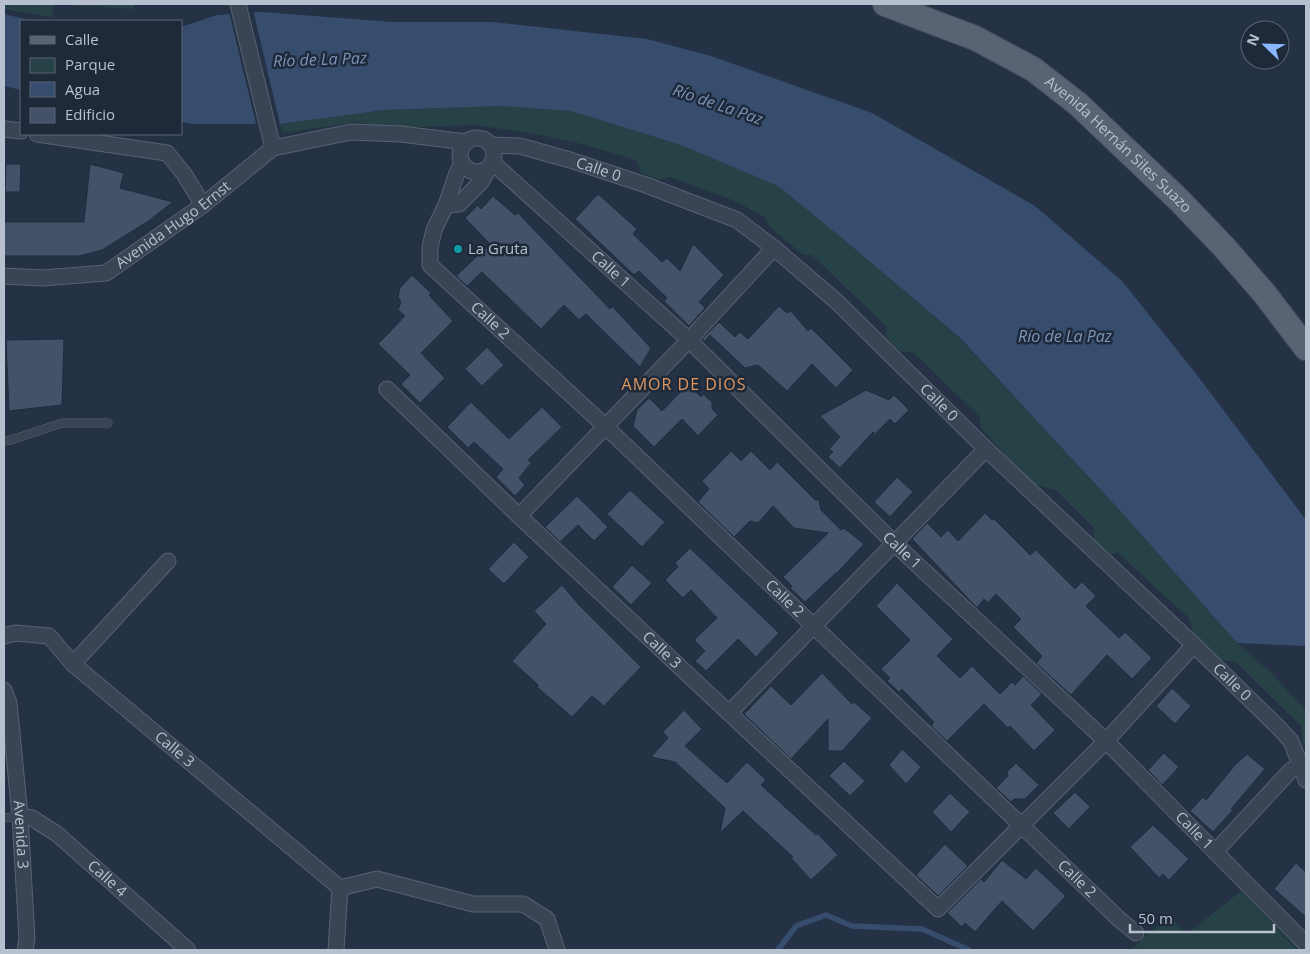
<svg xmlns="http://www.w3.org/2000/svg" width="1310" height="954" font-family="'Open Sans',sans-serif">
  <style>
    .green { fill: #274246 }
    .water { fill: #374d6e }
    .pier { fill: #253245 }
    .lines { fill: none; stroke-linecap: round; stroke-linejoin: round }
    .stream { stroke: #374d6e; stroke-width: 5.5 }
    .building { fill: #435268; stroke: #202b3c }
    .lane-casing { stroke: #586272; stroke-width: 9 }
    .street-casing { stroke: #586272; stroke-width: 17 }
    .primary-casing { stroke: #434d5e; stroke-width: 26 }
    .lane { stroke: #394455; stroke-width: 8 }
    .street { stroke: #394455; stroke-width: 15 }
    .primary { stroke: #586374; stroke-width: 24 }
    .culture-dot { fill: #0f9aa8; stroke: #1e293a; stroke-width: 2 }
    .labels { text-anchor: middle; stroke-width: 5; stroke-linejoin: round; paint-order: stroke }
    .street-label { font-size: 15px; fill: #b7c0ce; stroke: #1e293a }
    .poi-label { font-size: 15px; fill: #b7c0ce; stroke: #1e293a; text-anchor: start }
    .water-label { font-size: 16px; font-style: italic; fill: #7c95b8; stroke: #1e293a }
    .neighbourhood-label { font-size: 16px; letter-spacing: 1px; fill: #df9961; stroke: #1e293a }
  </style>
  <rect width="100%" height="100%" fill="#253245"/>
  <path class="green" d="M4 4H54L52 17 4 9Z
    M57 4H134V9Z
    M500 106 571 111 678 144 778 186 849 244 959 338 1125 516 1237 643 1269 671 1306 710V750L1303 743 1301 726 1236 662 1222 660 1194 634 1189 618 1118 553 1110 554 1094 540V528L1056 490 1031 484 981 428 980 417 914 353 900 351 887 338 886 326 812 255H803L769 226 765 217 735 201 670 177 659 180 641 173 636 160 578 143 541 135 477 125 386 128 357 122 283 133 280 124 384 110Z
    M1241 891 1298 950H1130L1169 916 1187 934Z"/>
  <path class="water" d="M263 12 392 22H493L647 39 711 56 872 113 1035 206 1122 281 1197 375 1306 520V646L1237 643 1125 516 960 338 849 244 778 186 678 144 571 111 500 106 384 110 280 124H193L181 122V27L217 15Z
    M4 14 33 21H21V90L4 86Z"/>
  <path class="pier" d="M253 10 280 124H256L229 12Z"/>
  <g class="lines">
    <path class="stream" d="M778 950 796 926 826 915 852 926 922 929 969 950"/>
  </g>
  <path class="building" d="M6 164H21L20 192H5Z
    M90 164 124 173 120 188 173 202 147 222 102 250 79 256H4V222H84Z
    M598 194 637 229 633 234 662 262 667 258 680 271 693 244 724 275 699 302 705 308 689 326 664 301 667 298 639 271 634 275 575 219Z
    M493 196 515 215 518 213 610 309 612 306 651 348 640 367 586 314 579 320 564 305 541 329 482 272 467 286 456 276 490 244 465 218 478 205 481 209Z
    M412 275 431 293 429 295 453 321 421 353 445 378 420 403 401 384 410 375 378 344 405 316 398 310 401 302 398 297 400 288Z
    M779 306 787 313 791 311 808 331 811 328 853 370 836 388 812 364 787 391 758 365 745 368 710 335 704 342 702 339 719 322 735 337 740 332 748 339Z
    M64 339 62 405 9 411 6 340Z
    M487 347 504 365 482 386 465 369Z
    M688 384 701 397 703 394 712 402V409L718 415 698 436 682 419 654 447 633 426 637 410 649 398 662 411Z
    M866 390 889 400 894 395 909 410 895 424 890 419 875 434 873 432 840 468 828 457 833 452 829 449 840 437 820 416Z
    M471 402 509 439 542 407 562 427 528 460 531 463 519 478 525 485 515 496 496 477 503 469 474 442 468 448 447 427Z
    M731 451 741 461 751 451 770 470 777 462 815 500H819L821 510 841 530 844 528 864 544 838 572 836 573 805 602 790 588 792 586 783 577 828 533 794 528 773 506 758 523 750 521 734 537 698 502 709 489 702 481Z
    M897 477 913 492 890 517 874 502Z
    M630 490 665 522 642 547 607 514Z
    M577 496 608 527 594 541 578 525 560 542 545 527Z
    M985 513 992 520 994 519 1030 555 1036 550 1075 589 1082 582 1096 596 1086 606 1119 638 1125 632 1152 658 1132 679 1107 655 1071 695 1036 663 1042 656 1013 627 1021 619 996 594 988 603 984 599 977 608 912 539 927 523 941 537 948 530 958 541Z
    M514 542 529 557 504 584 488 569Z
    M690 548 779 633 756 657 738 639 706 671 695 661 705 651 694 640 717 618 691 590 683 598 665 580 678 567 675 563Z
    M632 565 652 583 631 605 612 587Z
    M897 583 953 639 937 656 960 678 972 666 1000 694 1012 682 1015 685 1023 676 1042 694 1031 705 1055 730 1034 751 1010 726 1008 728 984 704 947 741 931 726 934 722 902 689 899 692 887 681 890 678 881 669 910 640 876 606Z
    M562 585 580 606 641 667 604 706 592 696 572 717 537 687 538 685 512 661 546 624 534 611Z
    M822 673 852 704 854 702 872 718 842 751H828V719L791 759 744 714 771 686 791 705Z
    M1172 688 1191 706 1175 724 1156 706Z
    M684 710 702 729 685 746 727 783 747 762 766 780 761 785 816 835 817 833 838 855 811 880 791 858 793 857 743 811 720 833 725 808 675 762 651 757 668 738 663 732Z
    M902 749 921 767 906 784 889 765Z
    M1164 753 1179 767 1162 785 1148 770Z
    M1247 754 1265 769 1231 809 1233 810 1213 832 1190 811 1203 797 1206 800 1235 765Z
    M844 761 865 781 850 796 829 776Z
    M1016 763 1039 785 1025 799H1014L1011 802 996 788 1008 776 1007 772Z
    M1075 792 1090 807 1069 829 1053 813Z
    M950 793 970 812 951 832 932 812Z
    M1153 825 1189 859 1169 880 1163 874 1159 878 1130 847Z
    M945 844 968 866 938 896 916 875Z
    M1002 860 1026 879 1036 868 1066 896 1033 931 1002 901 975 932 965 923 962 927 947 913 981 879 984 882Z
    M1296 863 1306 872V917L1274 889Z"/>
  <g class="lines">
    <g class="lane-casing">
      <path id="lane" d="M4 441 11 440 62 423H108
        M4 818 20 816"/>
    </g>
    <g class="street-casing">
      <g id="street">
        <path d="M238 4 273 148"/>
        <path d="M4 129 21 131"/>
        <path d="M37 134 167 153 184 174 203 205"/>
        <circle cx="477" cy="155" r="17"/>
        <path id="s1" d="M491 145 520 146 570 160 646 185 737 220 774 248 836 301 986 449 1194 645 1278 727 1291 741 1306 780"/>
        <path id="s2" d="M492 162 689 340 894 543 1106 741 1306 944"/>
        <path id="s3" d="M462 163 457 173 446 205 434 230 430 247V265L605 426 1120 920 1136 933"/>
        <path d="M446 205 459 204 481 182 490 167"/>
        <path id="s4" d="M4 276 42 278 106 273 203 205 273 148 351 132 401 134 466 142"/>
        <path id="s5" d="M387 389 519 516 938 909 1106 741 1194 645"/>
        <path d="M519 516 689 340 774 248"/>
        <path id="s6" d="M4 636 15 633 49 636 73 664 340 888"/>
        <path d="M73 664 168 561"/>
        <path id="s7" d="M4 690 9 703 20 816 27 939 25 950"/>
        <path d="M729 713 986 449"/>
        <path id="s8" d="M20 816 32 818 57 834 188 950"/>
        <path d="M1215 852 1290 771 1300 765"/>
        <path d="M340 888 377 879 473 904H523L547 919 557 950"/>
        <path d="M336 950 340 888"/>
      </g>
    </g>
    <g class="primary-casing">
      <g id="primary">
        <path id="s9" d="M885 4 975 38 1033 69 1078 104 1179 200 1223 246 1264 293 1306 348"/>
      </g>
    </g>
    <use href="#lane" class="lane"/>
    <use href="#street" class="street"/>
    <use href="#primary" class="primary"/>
  </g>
  <circle class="culture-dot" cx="458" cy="249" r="5"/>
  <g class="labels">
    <g class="street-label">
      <text dy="5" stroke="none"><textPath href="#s9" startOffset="276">Avenida Hernán Siles Suazo</textPath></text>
      <text dy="5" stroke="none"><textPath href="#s1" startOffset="111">Calle 0</textPath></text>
      <text dy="5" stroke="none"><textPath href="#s4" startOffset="185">Avenida Hugo Ernst</textPath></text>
      <text dy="5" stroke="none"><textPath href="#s2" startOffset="160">Calle 1</textPath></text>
      <text dy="5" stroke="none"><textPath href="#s3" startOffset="190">Calle 2</textPath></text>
      <text dy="5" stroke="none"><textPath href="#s1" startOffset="531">Calle 0</textPath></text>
      <text dy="5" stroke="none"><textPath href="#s2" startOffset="565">Calle 1</textPath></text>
      <text dy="5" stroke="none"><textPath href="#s3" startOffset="595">Calle 2</textPath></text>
      <text dy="5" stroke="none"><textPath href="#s5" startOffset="379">Calle 3</textPath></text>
      <text dy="5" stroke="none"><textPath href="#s1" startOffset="936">Calle 0</textPath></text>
      <text dy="5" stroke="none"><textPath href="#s6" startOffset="215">Calle 3</textPath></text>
      <text dy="5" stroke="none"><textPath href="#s2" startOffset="970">Calle 1</textPath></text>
      <text dy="5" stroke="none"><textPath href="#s7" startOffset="146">Avenida 3</textPath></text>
      <text dy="5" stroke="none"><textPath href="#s8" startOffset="109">Calle 4</textPath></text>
      <text dy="5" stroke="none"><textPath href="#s3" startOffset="1000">Calle 2</textPath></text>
    </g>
    <g class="poi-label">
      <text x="468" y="254">La Gruta</text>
    </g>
    <g class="water-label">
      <text transform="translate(320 59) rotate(-2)" y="6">Río de La Paz</text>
      <text transform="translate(718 104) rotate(19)" y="6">Río de La Paz</text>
      <text x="1065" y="342">Río de La Paz</text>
    </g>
    <g class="neighbourhood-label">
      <text x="684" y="390">AMOR DE DIOS</text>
    </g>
  </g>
  <rect width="1310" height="954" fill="none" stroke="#b7c0ce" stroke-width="10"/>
  <rect x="20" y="20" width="162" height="115" fill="#1e293a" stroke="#5b6575"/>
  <rect x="30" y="36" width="25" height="8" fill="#586374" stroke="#5b6575"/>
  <text x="65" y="45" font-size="15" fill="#b7c0ce">Calle</text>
  <rect x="30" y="58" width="25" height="15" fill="#274246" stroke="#5b6575"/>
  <text x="65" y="70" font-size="15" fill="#b7c0ce">Parque</text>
  <rect x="30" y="82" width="25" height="15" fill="#374d6e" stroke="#5b6575"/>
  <text x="65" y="95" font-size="15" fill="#b7c0ce">Agua</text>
  <rect x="30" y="108" width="25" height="15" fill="#435268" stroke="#5b6575"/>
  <text x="65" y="120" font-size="15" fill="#b7c0ce">Edificio</text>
  <g transform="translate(1265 45) rotate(293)"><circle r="24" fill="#1e293a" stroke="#5b6575"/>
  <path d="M0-4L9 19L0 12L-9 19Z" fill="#8bb7ff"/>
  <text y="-8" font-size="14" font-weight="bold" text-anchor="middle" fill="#b7c0ce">N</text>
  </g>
  <path d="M1130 924v8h144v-8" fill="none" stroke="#b7c0ce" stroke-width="2.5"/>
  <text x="1138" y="924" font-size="15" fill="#b7c0ce" stroke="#1e293a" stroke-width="4" paint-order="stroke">50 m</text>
</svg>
